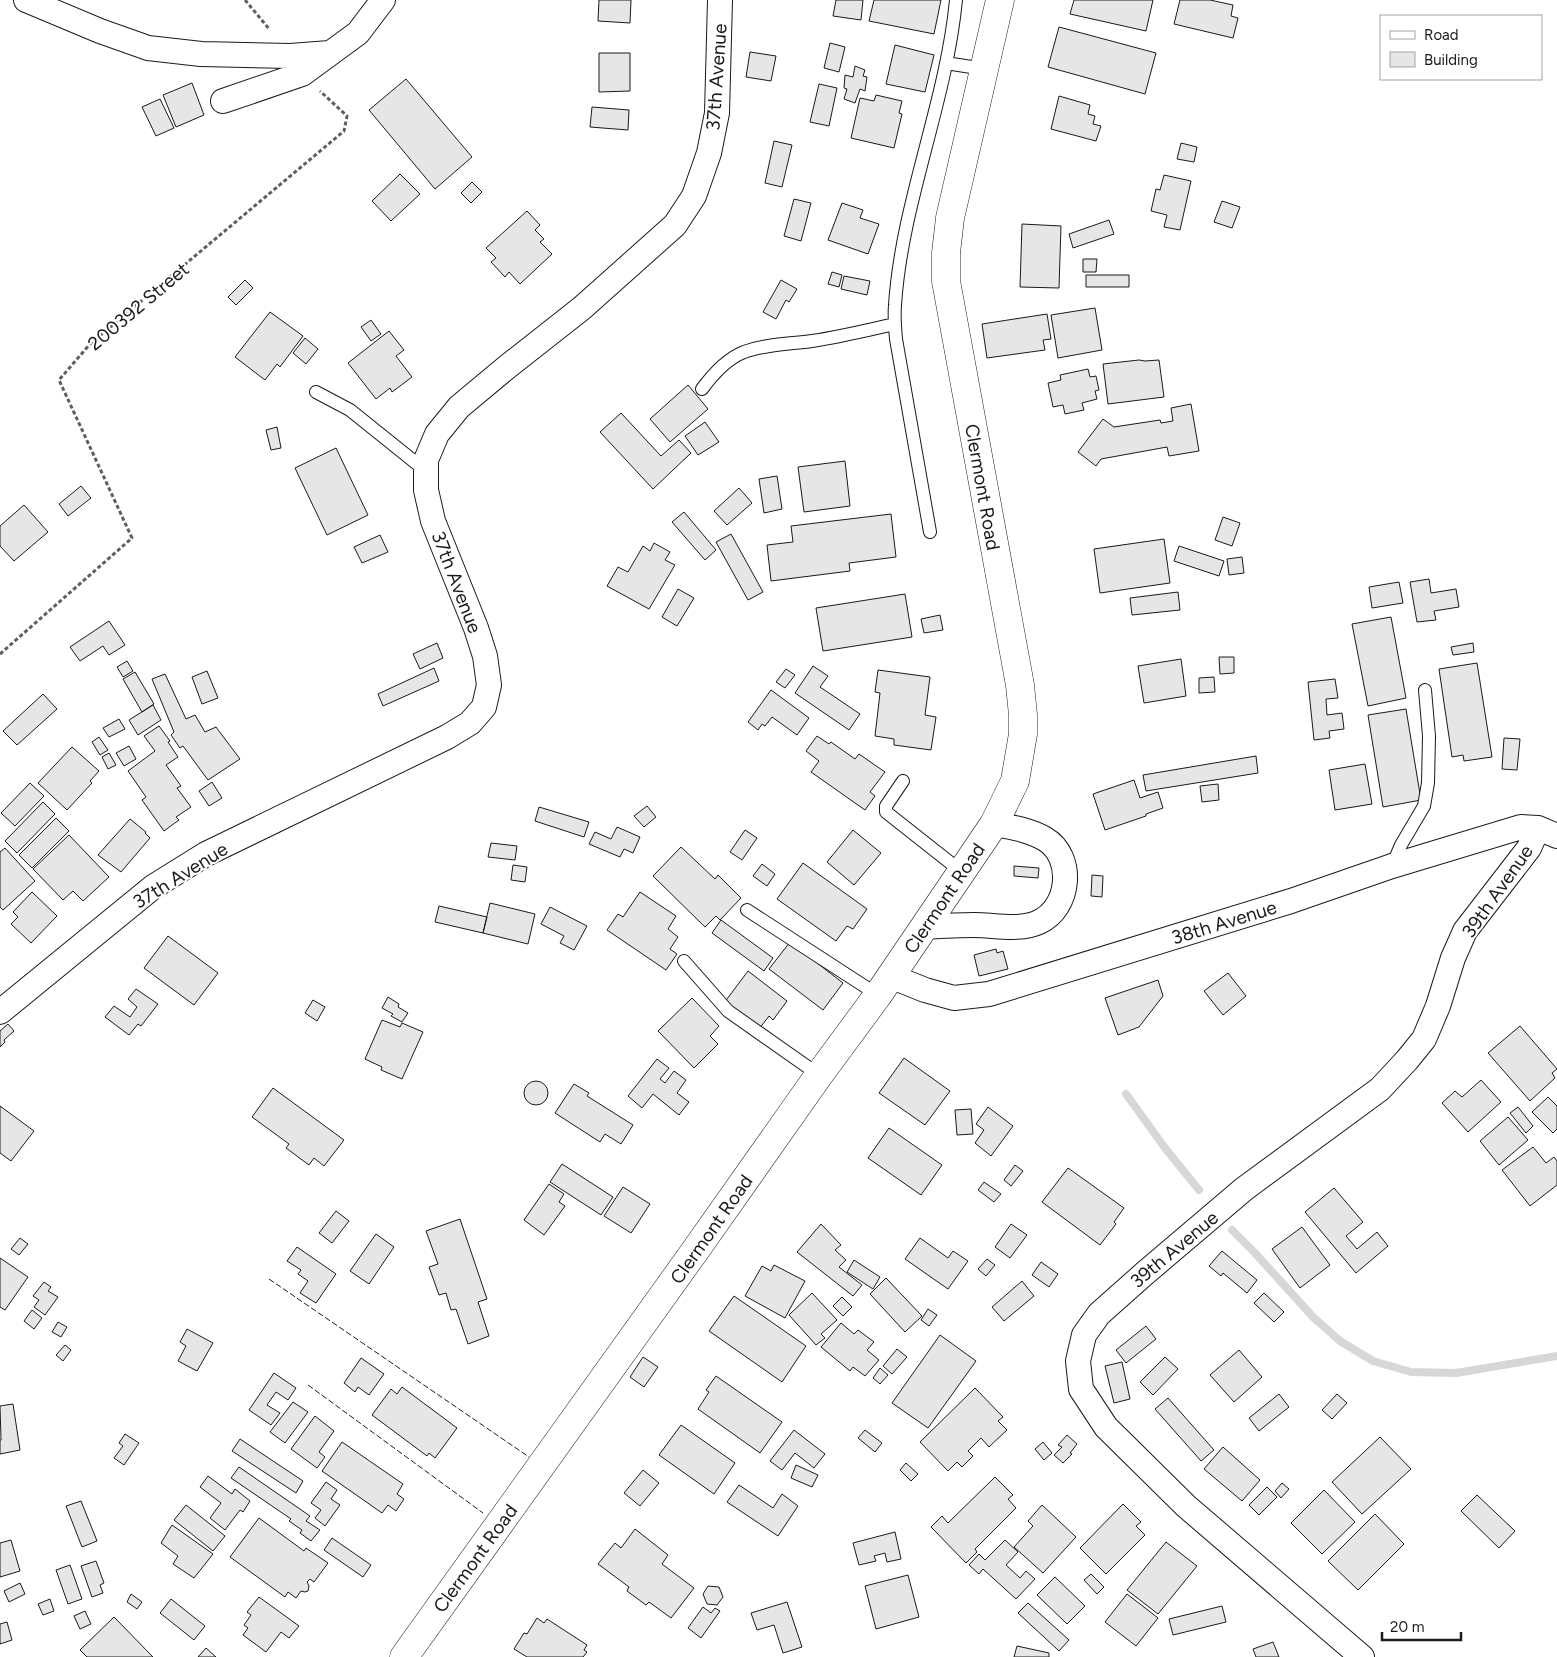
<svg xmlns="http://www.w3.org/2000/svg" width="1557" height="1657" font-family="Figtree,sans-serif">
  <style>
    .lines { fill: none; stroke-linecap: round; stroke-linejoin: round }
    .stream { stroke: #d7d7d7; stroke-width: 8 }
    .building { fill: #e6e6e6; stroke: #1a1a1a }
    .service-casing { stroke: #1a1a1a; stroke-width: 14 }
    .minor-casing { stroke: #1a1a1a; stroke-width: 26 }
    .tertiary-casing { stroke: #1a1a1a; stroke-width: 29 }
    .path { stroke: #5f5f5f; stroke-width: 3; stroke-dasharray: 4 2.5; stroke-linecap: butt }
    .service { stroke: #fff; stroke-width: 12 }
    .minor { stroke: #fff; stroke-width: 24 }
    .tertiary { stroke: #fff; stroke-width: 28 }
    .fence { stroke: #1a1a1a; stroke-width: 1; stroke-dasharray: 6 2.5; stroke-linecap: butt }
    .labels { text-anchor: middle; stroke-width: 4; stroke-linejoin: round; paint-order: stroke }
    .street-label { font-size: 19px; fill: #1a1a1a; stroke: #fff }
  </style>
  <rect width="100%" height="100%" fill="#fff"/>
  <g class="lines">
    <path class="stream" d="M1126 1094 1165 1148 1199 1190
      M1232 1230 1255 1253 1313 1317 1340 1341 1373 1361 1411 1372 1456 1373 1557 1356"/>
  </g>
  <path class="building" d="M599 0H631L630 23 598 21Z
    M836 0H863L861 20 833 16Z
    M874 0H941L934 34 869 21Z
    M1074 0H1153L1146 31 1070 14Z
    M1180 0H1210L1233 5 1231 16 1238 18 1233 38 1174 24Z
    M1059 27 1156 53 1145 94 1048 67Z
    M830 43 845 47 839 72 824 68Z
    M895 45 934 55 925 92 886 84Z
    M750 52 776 56 771 81 746 77Z
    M599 53H630V91L599 92Z
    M855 66 865 70 863 76 867 77 865 91 860 89 855 103 844 99 847 89 844 88 845 75 853 77Z
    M406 79 472 157 435 189 369 110Z
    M192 83 204 115 176 127 163 95Z
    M819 84 837 88 829 126 810 122Z
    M876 95 902 101 899 113 902 114 894 148 851 138 860 98 874 101Z
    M1059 96 1090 105 1088 114 1095 116 1093 124 1101 126 1096 141 1051 129Z
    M160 99 174 128 156 136 142 107Z
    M592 107 629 110 628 130 590 127Z
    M774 141 792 145 782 187 765 183Z
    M1181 143 1197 147 1194 162 1177 159Z
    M400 174 420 194 391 221 372 201Z
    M1164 175 1191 181 1180 230 1164 227 1167 215 1151 211 1156 189 1160 190Z
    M472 182 482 192 471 203 461 193Z
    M794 199 811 203 801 241 784 236Z
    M1222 201 1240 207 1232 228 1214 222Z
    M842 203 863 210 860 218 879 224 868 254 828 240Z
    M527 211 540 225 535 230 544 239 540 242 552 254 520 284 509 272 505 277 491 262 496 258 486 248Z
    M1109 220 1114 234 1073 248 1069 234Z
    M1022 224 1061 226 1059 288 1020 287Z
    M1083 259H1097L1096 272H1083Z
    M832 272 842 275 839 287 828 284Z
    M1086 275H1129V287H1086Z
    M844 276 870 281 867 295 841 289Z
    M245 280 253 288 236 305 228 297Z
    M781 280 797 289 789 302 786 300 776 319 763 312Z
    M1095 308 1102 350 1058 358 1051 315Z
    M270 312 303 336 280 367 277 364 265 380 235 357Z
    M1047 314 1051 339 1043 340 1045 350 987 358 982 324Z
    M371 320 381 334 371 341 361 327Z
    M389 331 404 350 396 356 412 377 392 392 390 388 376 399 348 363Z
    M305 338 318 349 306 364 293 353Z
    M1139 360 1145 361 1159 360 1164 397 1108 404 1103 364Z
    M1088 369 1090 377 1096 376 1099 390 1095 391 1097 399 1082 403 1084 410 1065 414 1063 405 1053 407 1048 383 1061 380 1060 375Z
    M688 385 708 409 670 442 650 419Z
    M1191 404 1199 451 1169 456 1167 447 1101 459 1096 466 1078 452 1103 419 1114 427 1160 420 1161 423 1173 421 1171 408Z
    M621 413 661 456 679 440 691 453 653 489 600 432Z
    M705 422 719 442 698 455 685 436Z
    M277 427 281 448 271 450 266 430Z
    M336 448 368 515 327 535 295 468Z
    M845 461 850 506 804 512 798 467Z
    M777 476 782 509 764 513 759 479Z
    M81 486 91 498 68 516 59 504Z
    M739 488 752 503 727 525 714 511Z
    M24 505 48 532 14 561 0 546V526Z
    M684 512 716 550 705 560 672 522Z
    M891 514 896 557 849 563 850 571 771 581 767 545 793 542 791 526Z
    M1223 517 1240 523 1232 546 1215 540Z
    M731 534 763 592 748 600 716 542Z
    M380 535 388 552 362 563 354 547Z
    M1164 539 1170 583 1100 593 1094 549Z
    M654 543 670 552 665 560 675 565 649 609 607 586 618 567 628 572 643 546 650 551Z
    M1179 546 1224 561 1219 576 1174 561Z
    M1242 557 1244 573 1229 575 1227 559Z
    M1429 579 1431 593 1456 589 1459 607 1434 611 1436 620 1417 622 1410 582Z
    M1399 582 1403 603 1372 608 1369 587Z
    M678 589 694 598 677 626 662 617Z
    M1178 592 1180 610 1132 615 1130 598Z
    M905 594 912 637 823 651 816 608Z
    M940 615 943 630 924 633 921 619Z
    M1391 617 1406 698 1368 706 1352 624Z
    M109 621 125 645 109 655 103 646 80 661 70 647Z
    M437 643 443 658 420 669 413 654Z
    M1473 643 1474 652 1453 655 1451 647Z
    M1219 657H1234V673L1220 674Z
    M1181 659 1186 696 1144 703 1138 666Z
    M127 661 133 671 123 677 117 667Z
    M1477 663 1492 757 1464 761 1463 755 1452 757 1439 669Z
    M813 666 828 676 820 687 860 714 849 730 795 693Z
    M434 668 439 681 383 706 378 694Z
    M786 669 795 675 785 688 776 682Z
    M878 670 930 677 925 715 936 717 931 750 894 745V739L875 736 880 693 875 692Z
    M207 671 218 698 202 704 192 677Z
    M135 672 154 704 142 712 123 679Z
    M165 674 186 719 195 715 205 732 216 727 240 759 208 780 183 746 180 748 171 735 174 732 152 679Z
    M1214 677 1215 692 1199 693V678Z
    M1335 679 1338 698 1326 699 1327 715 1342 713 1344 729 1329 731 1330 738 1314 740 1308 682Z
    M771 690 809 718 797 735 772 717 765 726 762 724 758 730 748 722Z
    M43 694 57 709 17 745 3 731Z
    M153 705 161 720 138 735 129 720Z
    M1406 709 1421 800 1383 807 1368 715Z
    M119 719 125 729 109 737 103 728Z
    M159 726 170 741 168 742 178 757 166 765 181 786 177 788 191 807 176 817 179 820 164 831 142 800 146 797 128 771 155 751 144 736Z
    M817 736 829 744 831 742 855 759 859 754 885 772 870 792 875 796 865 810 811 772 819 761 806 751Z
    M99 737 108 750 100 755 92 742Z
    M1504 738 1520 739 1517 770 1502 769Z
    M129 746 136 759 124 766 116 753Z
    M72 747 99 771 90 781 92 783 67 810 38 783Z
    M109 753 116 765 108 769 102 757Z
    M1256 756 1258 773 1146 791 1143 775Z
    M1365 764 1372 804 1335 810 1329 770Z
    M1134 780 1140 798 1158 792 1163 808 1146 814V816L1105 830 1093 794Z
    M212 782 222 798 209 806 199 791Z
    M30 783 44 796 15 826 1 813Z
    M1218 784 1219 800 1202 802 1200 786Z
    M43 802 55 814 17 853 5 841Z
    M647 806 656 817 644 827 634 816Z
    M539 807 589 822 584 837 535 821Z
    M56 818 69 831 32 868 19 855Z
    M130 819 146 832 145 833 150 838 121 872 98 855Z
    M617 827 640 837 633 853 624 849 620 857 589 844 595 832 611 839Z
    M745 830 757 838 742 860 730 852Z
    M853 830 881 853 854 885 827 862Z
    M69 835 109 877 83 901 73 891 63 900 33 869Z
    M491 843 517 846 515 860 488 857Z
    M681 847 715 879 718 875 741 898 720 920 716 916 705 927 653 876Z
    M5 848 35 881 3 910 0 907V852Z
    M803 863 867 909 853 929 847 926 836 941 777 899Z
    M762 864 775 874 767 886 753 876Z
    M513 865 527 867 525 882 511 880Z
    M1014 866 1039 868 1038 878 1014 876Z
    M1092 875 1103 876 1102 897 1091 896Z
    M32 892 57 916 31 943 11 924 18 917 13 912Z
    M640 892 676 916 668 929 678 937 670 949 677 954 666 970 607 930 618 914 623 917Z
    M490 903 535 914 528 944 483 933Z
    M439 906 487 917 483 933 435 922Z
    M550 907 587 926 574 950 560 943 564 936 541 924Z
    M721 920 773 958 764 971 712 933Z
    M168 936 218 973 194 1005 144 968Z
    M790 942 843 983 823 1010 769 969Z
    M996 949 997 953 1003 951 1008 969 979 976 974 955Z
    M748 971 787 1001 773 1020 769 1016 759 1029 724 1003Z
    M1228 973 1246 996 1223 1015 1204 991Z
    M1158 980 1163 996 1139 1027 1118 1035 1105 998Z
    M136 989 158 1004 141 1026 138 1024 129 1035 105 1017 114 1006 130 1017 137 1007 128 999Z
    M388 997 399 1004 398 1007 408 1013 402 1022 391 1016 393 1014 382 1008Z
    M692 998 719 1026 710 1036 718 1044 694 1068 658 1031Z
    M313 1000 325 1007 317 1021 305 1013Z
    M382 1020 400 1027 402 1023 423 1032 402 1079 381 1070 382 1067 365 1059Z
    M8 1024 14 1031 4 1040 5 1042 0 1047V1031Z
    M1520 1026 1557 1069 1552 1073 1555 1078 1530 1101 1488 1053Z
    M904 1058 950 1091 925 1125 879 1093Z
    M657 1059 669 1068 660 1079 665 1083 674 1071 686 1080 677 1093 689 1102 679 1115 653 1094 642 1108 628 1096Z
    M1481 1080 1501 1102 1468 1132 1442 1103 1455 1091 1462 1097Z
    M524 1093a12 12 0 1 1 24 0a12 12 0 1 1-24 0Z
    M574 1084 589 1093 587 1096 633 1125 621 1144 605 1134 600 1142 555 1113Z
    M273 1088 344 1140 324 1166 314 1158 309 1165 286 1148 289 1144 252 1117Z
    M1548 1097 1557 1106V1129L1553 1133 1532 1112Z
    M0 1106 34 1131 11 1161 0 1153Z
    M988 1107 1013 1126 991 1156 975 1143 984 1130 976 1124Z
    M1518 1107 1533 1126 1526 1133 1510 1113Z
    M971 1109 973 1134 957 1135 955 1110Z
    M1508 1117 1528 1140 1499 1165 1480 1141Z
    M889 1128 942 1165 921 1195 868 1158Z
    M1533 1147 1546 1163 1554 1157 1557 1161V1185L1530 1206 1502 1170Z
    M562 1164 613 1197 601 1215 550 1182Z
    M1015 1165 1023 1171 1011 1186 1004 1180Z
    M1068 1168 1124 1208 1114 1222 1116 1224 1100 1245 1042 1202Z
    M984 1182 1001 1194 994 1202 978 1190Z
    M549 1184 564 1194 559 1202 565 1206 544 1235 524 1220Z
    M623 1187 650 1204 631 1233 604 1216Z
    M1334 1188 1363 1222 1346 1236 1357 1249 1377 1232 1388 1246 1356 1273 1305 1212Z
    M336 1211 349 1221 332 1243 319 1233Z
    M460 1219 487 1299 478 1302 489 1336 468 1344 456 1309 451 1310 446 1293 439 1295 429 1267 438 1264 426 1231Z
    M821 1224 841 1245 835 1250 846 1260 839 1267 862 1285 853 1296 797 1252Z
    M1011 1224 1027 1235 1010 1258 995 1247Z
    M1302 1227 1330 1265 1300 1288 1272 1249Z
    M376 1234 394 1247 369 1284 350 1271Z
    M20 1238 28 1244 19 1255 11 1249Z
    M920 1238 948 1258 953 1251 968 1261 948 1289 905 1259Z
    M297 1247 336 1274 316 1303 300 1293 308 1281 298 1274 301 1270 287 1261Z
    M1222 1251 1257 1280 1247 1293 1223 1273 1221 1276 1209 1266Z
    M0 1258 28 1277 5 1310 0 1307Z
    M987 1259 995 1265 986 1276 978 1269Z
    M854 1260 880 1277 873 1289 847 1272Z
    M1041 1262 1058 1274 1049 1287 1032 1275Z
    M774 1265 805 1281 785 1318 745 1296 762 1266 771 1271Z
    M886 1278 922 1316 905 1332 870 1294Z
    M1022 1281 1034 1296 1004 1321 992 1307Z
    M44 1282 51 1287 48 1291 58 1297 45 1315 34 1307 39 1300 33 1296Z
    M812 1293 837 1320 821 1334 825 1338 816 1345 789 1315Z
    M1264 1293 1284 1312 1274 1322 1254 1303Z
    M734 1296 806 1346 782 1382 709 1331Z
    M842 1297 852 1307 843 1316 833 1306Z
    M928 1309 937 1315 929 1326 921 1320Z
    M32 1310 42 1318 34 1329 24 1321Z
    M58 1322 67 1327 61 1337 52 1332Z
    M841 1323 854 1334 858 1330 874 1342 867 1350 879 1360 865 1376 853 1367 850 1371 821 1347Z
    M1146 1326 1156 1339 1126 1363 1116 1350Z
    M187 1329 213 1343 197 1371 178 1361 186 1346 180 1342Z
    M940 1335 976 1361 928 1428 892 1403Z
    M65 1345 71 1350 63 1361 56 1355Z
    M897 1349 907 1357 892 1374 883 1366Z
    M1239 1350 1262 1377 1234 1402 1210 1375Z
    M643 1357 658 1367 644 1387 630 1377Z
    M1165 1357 1178 1369 1153 1395 1140 1382Z
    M361 1358 384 1374 369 1395 358 1387 355 1392 344 1383Z
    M1122 1362 1130 1399 1114 1403 1105 1366Z
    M880 1368 888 1375 880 1384 873 1378Z
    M274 1373 296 1388 288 1400 276 1392 267 1405 280 1413 271 1425 249 1410Z
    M716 1376 782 1422 760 1453 698 1409 709 1392 706 1390Z
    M402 1387 457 1428 435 1458 429 1453 427 1456 372 1415 391 1389 397 1394Z
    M975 1388 1003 1417 998 1421 1007 1430 989 1447 981 1438 968 1451 973 1456 962 1467 957 1462 948 1471 920 1442Z
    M1279 1394 1289 1407 1259 1431 1249 1418Z
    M1337 1394 1347 1403 1332 1419 1322 1410Z
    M1168 1398 1214 1450 1201 1461 1155 1409Z
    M293 1402 308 1412 285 1443 270 1432Z
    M13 1404 20 1450 0 1454V1440H1L0 1406Z
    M315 1416 334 1431 319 1452 325 1457 317 1468 291 1449Z
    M681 1425 735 1463 714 1494 659 1455Z
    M794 1430 825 1454 814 1468 795 1453 782 1470 770 1461Z
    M865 1430 882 1443 875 1452 858 1438Z
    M125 1434 139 1443 124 1465 114 1458 123 1446 119 1443Z
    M1067 1435 1077 1444 1070 1453 1072 1454 1063 1463 1054 1455 1062 1447 1058 1445Z
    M1380 1437 1411 1469 1362 1514 1332 1482Z
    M240 1439 303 1481 296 1493 232 1451Z
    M342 1442 403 1484 397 1494 404 1499 396 1511 388 1505 382 1513 322 1471Z
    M1043 1442 1052 1453 1044 1460 1035 1449Z
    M1223 1447 1260 1480 1242 1501 1204 1469Z
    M906 1463 918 1474 911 1481 900 1470Z
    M796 1465 818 1475 812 1487 791 1478Z
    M239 1467 310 1516 306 1521 320 1530 311 1541 300 1533 302 1530 289 1521 291 1519 231 1478Z
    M643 1470 659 1483 640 1506 624 1493Z
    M208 1476 232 1494 235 1489 250 1501 243 1512 240 1510 225 1530 210 1518 221 1503 200 1487Z
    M995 1477 1013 1495 1008 1499 1016 1508 975 1549 977 1552 966 1563 931 1527 942 1516 948 1523Z
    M326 1482 337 1490 331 1499 340 1505 325 1526 315 1518 321 1510 311 1503Z
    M1282 1483 1289 1489 1281 1498 1275 1491Z
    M739 1485 773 1508 782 1494 798 1506 778 1536 727 1502Z
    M1267 1487 1277 1497 1259 1515 1249 1505Z
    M1324 1490 1355 1522 1322 1554 1291 1523Z
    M1477 1495 1515 1531 1499 1548 1461 1511Z
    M81 1501 97 1541 82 1547 66 1506Z
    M1123 1504 1141 1522 1136 1526 1145 1535 1106 1574 1080 1548Z
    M186 1505 225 1536 213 1551 174 1520Z
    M1042 1505 1076 1537 1043 1573 1014 1547 1033 1526 1028 1521Z
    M1375 1514 1404 1544 1358 1590 1328 1561Z
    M259 1518 304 1551 306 1548 328 1563 314 1582 310 1579 307 1582 309 1586 308 1591 305 1592 301 1591 296 1598 288 1592 285 1597 230 1557Z
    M172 1525 213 1554 194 1578 173 1564 178 1556 161 1543Z
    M635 1529 668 1555 662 1564 694 1588 671 1618 649 1602 646 1605 627 1591 629 1587 598 1564 615 1543 621 1548Z
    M895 1532 901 1559 887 1562 885 1553 874 1556 876 1561 859 1565 853 1543Z
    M332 1538 371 1565 363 1577 324 1550Z
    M11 1540 20 1571 0 1577V1543Z
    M1005 1540 1018 1552 1006 1565 1020 1578 1026 1571 1035 1579 1016 1599 983 1569 979 1574 969 1565 979 1554 985 1560Z
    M1166 1542 1197 1566 1158 1614 1127 1590Z
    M96 1561 104 1583 100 1585 103 1593 92 1597 81 1566Z
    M70 1565 82 1599 68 1604 56 1570Z
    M1091 1574 1104 1587 1097 1594 1084 1580Z
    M908 1575 919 1617 876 1629 865 1586Z
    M1055 1577 1085 1606 1067 1624 1037 1595Z
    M20 1583 25 1594 9 1602 4 1591Z
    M708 1586 719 1587 723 1597 717 1605 707 1604 703 1594Z
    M131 1594 142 1602 137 1609 127 1602Z
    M1127 1594 1158 1618 1136 1646 1105 1622Z
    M259 1597 299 1626 289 1638 281 1632 266 1652 243 1635 248 1628 244 1625 251 1615 247 1612Z
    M50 1599 54 1611 43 1615 38 1604Z
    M171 1599 205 1626 194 1640 160 1613Z
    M787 1602 802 1647 783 1653 774 1625 757 1630 751 1613Z
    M1028 1603 1069 1640 1059 1651 1018 1613Z
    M1222 1606 1226 1622 1173 1635 1169 1619Z
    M703 1607 711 1613 715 1608 720 1611 701 1638 688 1628Z
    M85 1611 91 1624 80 1629 74 1616Z
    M114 1617 153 1657H87L80 1650Z
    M537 1618 544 1623 547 1619 587 1645 584 1650 587 1652 583 1657H527L514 1649 524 1633 527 1634Z
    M7 1622 12 1640 0 1644V1624Z
    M1273 1642 1279 1657H1256L1253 1649Z
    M1017 1646 1049 1653V1657H1014Z
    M206 1648 216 1657H198Z"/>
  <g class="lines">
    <g class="service-casing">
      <path id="service" d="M946 63 984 69
        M702 389C713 374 726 359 744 352 766 344 790 344 812 341 840 337 868 330 895 324
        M316 392 350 410 426 471
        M930 532 896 339C895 328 894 316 895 305 902 201 946 104 956 0
        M903 781 886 806V812L962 872
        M1392 866 1401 845 1424 806 1428 783 1429 736 1425 690
        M747 910 878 995
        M684 961 728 1011 819 1075"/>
    </g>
    <g class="minor-casing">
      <path id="minor" d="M26 0 100 31 148 48 201 54 290 56 330 53
        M223 101 302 74 358 33 383 0
        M924 927C941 926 958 925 974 925 995 925 1020 931 1039 922 1070 908 1075 857 1045 839 1030 830 1011 827 994 824
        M890 976 925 990 954 998 989 994 1291 901 1392 866 1521 827 1538 828 1557 836
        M0 1012 153 887 206 854 447 737 470 723 484 707 489 685 485 656 476 628 433 521 426 490V460L437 434 459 407 507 367 582 308 675 225 694 196 709 153 717 113 720 0
        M1362 1657 1186 1506 1106 1427 1081 1389 1078 1361 1084 1335 1099 1314 1144 1274 1244 1189 1380 1089 1407 1060 1424 1039 1438 1006 1453 958 1465 931 1529 848 1538 828"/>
    </g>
    <g class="tertiary-casing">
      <path id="tertiary" d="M404 1657 697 1248 819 1075 878 995 994 824 1015 781 1023 734V715L1020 685 946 281V253L950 218 1000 0"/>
    </g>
    <path class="path" d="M245 0 270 30
      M0 654 132 538 59 380 90 344 344 131 347 116 320 91"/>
    <use href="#service" class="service"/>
    <use href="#minor" class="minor"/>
    <use href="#tertiary" class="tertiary"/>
    <path class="fence" d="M269 1279 529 1457
      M308 1385 483 1513"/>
  </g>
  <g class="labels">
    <g class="street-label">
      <text transform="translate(716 77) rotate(-86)" y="7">37th Avenue</text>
      <text transform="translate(138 306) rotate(-40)" y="7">200392 Street</text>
      <text transform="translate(983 487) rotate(80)" y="7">Clermont Road</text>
      <text transform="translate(457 582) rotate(69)" y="7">37th Avenue</text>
      <text transform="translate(180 875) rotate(-32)" y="7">37th Avenue</text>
      <text transform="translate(1497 891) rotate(-55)" y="7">39th Avenue</text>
      <text transform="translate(944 898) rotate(-56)" y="7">Clermont Road</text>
      <text transform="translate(1224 922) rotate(-17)" y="7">38th Avenue</text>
      <text transform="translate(711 1229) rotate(-55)" y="7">Clermont Road</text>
      <text transform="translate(1174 1249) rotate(-40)" y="7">39th Avenue</text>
      <text transform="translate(475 1558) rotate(-54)" y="7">Clermont Road</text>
    </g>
  </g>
  <rect x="1380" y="15" width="162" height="65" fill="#ffffff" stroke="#a3a3a3"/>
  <rect x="1390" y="31" width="25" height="8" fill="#ffffff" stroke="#a3a3a3"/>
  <text x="1424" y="40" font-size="15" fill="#1a1a1a">Road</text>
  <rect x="1390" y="52" width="25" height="15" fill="#e6e6e6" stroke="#a3a3a3"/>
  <text x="1424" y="65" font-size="15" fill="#1a1a1a">Building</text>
  <path d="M1382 1632v8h79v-8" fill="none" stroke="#1a1a1a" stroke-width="2.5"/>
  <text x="1390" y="1632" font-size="15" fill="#1a1a1a" stroke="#ffffff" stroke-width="4" paint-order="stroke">20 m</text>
</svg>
